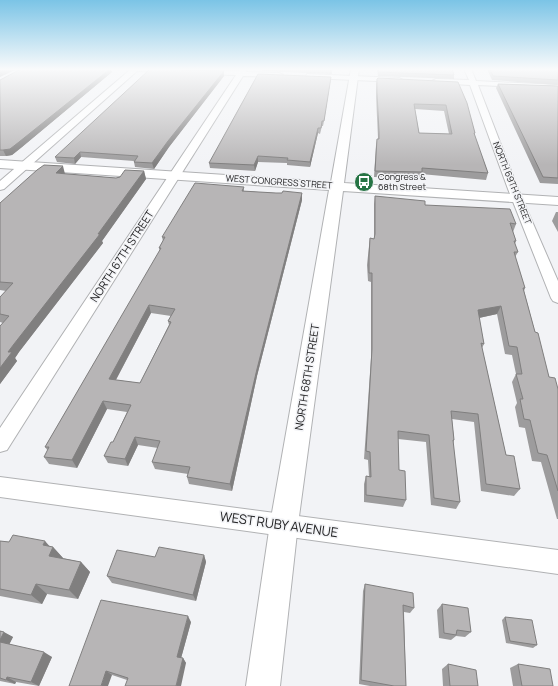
<svg xmlns="http://www.w3.org/2000/svg" width="558" height="686" font-family="Manrope,sans-serif">
  <style>
    .lines { fill: none; stroke-linecap: round; stroke-linejoin: round }
    .minor-casing { stroke: #b1b2b4; stroke-width: 2 }
    .tertiary-casing { stroke: #b1b2b4; stroke-width: 2 }
    .minor { fill: #fff; fill-rule: evenodd }
    .tertiary { fill: #fff; fill-rule: evenodd }
    .wall { fill: #9d9c9d; fill-rule: evenodd }
    .shaded-wall { fill: #807f7f }
    .building { fill: #b7b5b6; stroke: #807f7f; fill-rule: evenodd }
    .labels { text-anchor: middle; stroke-width: 3; stroke-linejoin: round; paint-order: stroke }
    .far-poi-label { font-size: 9px; fill: #232324; stroke: #f2f3f6; text-anchor: start }
    .far-street-label { font-size: 9px; fill: #232324; stroke: #f2f3f6 }
    .street-label { font-size: 11px; fill: #232324; stroke: #f2f3f6 }
    .near-street-label { font-size: 13px; fill: #232324; stroke: #f2f3f6 }
  </style>
  <rect width="100%" height="100%" fill="#f2f3f6"/>
  <g class="lines">
    <g class="minor-casing">
      <path id="minor" d="M131 69 175 70 171 72 137 71 4 189 0 190V181Z
        M241 69H247L246 72 279 73 283 75 279 77 243 76 7 450 0 452V428L236 75 202 74 198 72 202 70 239 71Z
        M464 69H471L476 81 558 85V89L478 85 518 189 558 281V303L553 301 551 298 508 189 470 85 436 83 432 81 436 79 469 80Z
        M307 74 399 78 403 80 399 82 310 78 306 76Z
        M0 477 558 550V574L0 497Z"/>
    </g>
    <g class="tertiary-casing">
      <path id="tertiary" d="M351 69H359L344 183 558 197V205L343 191 298 524 280 686H246L270 524 329 190 0 168V160L331 182Z"/>
    </g>
    <use href="#minor" class="minor"/>
    <use href="#tertiary" class="tertiary"/>
  </g>
  <path class="wall" d="M262 69H332V74L262 71Z
    M377 69H452L454 75V79L378 76Z
    M487 69H558V85L492 80Z
    M224 71V76L169 147 154 169 135 167 134 162V161L81 157 75 164 57 162 55 157Z
    M112 72 22 147 12 155 6 156H0V80Z
    M331 77 323 126H322L320 134 318 133 310 167 287 165V163L258 162 255 171 210 168 209 163Z
    M377 79 458 82 475 133 474 135 488 173 486 180 421 174V178L374 177 376 145 377 139H378V138L376 97V84ZM415 109 444 111 449 134 419 133Z
    M498 84 558 86V184L540 183 496 88Z
    M144 171 146 179 102 241 103 243 19 352 15 358 17 361 0 384V326L3 323 0 322V297L6 291 0 290V203L65 174 116 178Z
    M244 187V191L276 193H302V200L257 376 232 491 189 484 187 477 188 474 155 469 152 462 158 448 138 445 128 466 108 463 104 456 113 442 127 412 107 409 77 468 49 464 44 457 48 451 45 447 160 251 159 248 163 241 162 237ZM151 313 171 316 168 321 169 325 140 383 116 380Z
    M375 196 425 205 516 224 513 232 516 241 515 244 518 252 515 257 525 288 524 291 535 332 549 377 558 389V519H557L541 462 532 461 525 428 519 427 515 407 517 403 512 382 516 374 512 355 505 354 497 314 479 318 484 344 482 348 506 455 520 489 514 496 481 491 474 422 452 419 454 440 453 443 460 502 456 509 431 505 426 442 398 439 399 470 406 500 403 507 364 502V484L366 476 369 477 368 460 364 459 371 358V282L368 281 367 265 369 246 370 238 374 239V204Z
    M556 212H558V232L552 221Z
    M0 541 9 542 53 547 63 558H62L81 562 90 572 78 599 47 594 42 604 0 596Z
    M204 555 206 562 196 601 112 583 107 576 155 557Z
    M365 584 414 608 410 613 404 612 406 686H370L359 684 363 591Z
    M442 604 471 632 465 637 456 636 451 640 439 638 437 610Z
    M505 617 537 645 533 648 506 643 502 620Z
    M191 622 181 658H183L186 663 127 680 112 675 69 686Z
    M0 631 13 637 9 644 52 657 39 686 16 682 15 684 0 681Z
    M448 664 478 686H443L442 669Z
    M518 664 553 686H513L510 668Z"/>
  <path class="shaded-wall" d="M6 69H17L0 77V72Z
    M110 69H111L112 72 22 147 12 155 6 156 3 150Z
    M224 71V76L169 147 154 169 152 163 168 141Z
    M331 77 330 81 323 126 324 121Z
    M318 128V133L310 167V162Z
    M80 152 81 157 75 164 74 158Z
    M258 156V162L255 171 254 165Z
    M63 166 65 174 56 173Z
    M144 171 146 179 102 241 103 243 19 352 15 358 17 361 0 384V368L8 352 98 234Z
    M302 193V200L257 376 232 491 230 484 257 369Z
    M149 305 151 313 112 387 109 379Z
    M501 306 497 314 474 319 478 310Z
    M103 401 107 409 77 468 72 460Z
    M135 437 138 445 128 466 125 459Z
    M45 541 52 549 53 547 63 558 59 566 49 556 43 545Z
    M204 555 206 562 196 601 193 595Z
    M81 562 90 572 78 599 69 590Z
    M36 584 47 594 42 604 31 595Z
    M188 616 191 622 180 662 177 657Z
    M4 632 13 637 8 647 0 643V640Z
    M44 652 52 657 39 686 31 682Z
    M183 658 186 663 181 686H176Z
    M106 671 112 675 108 686H101Z
    M7 677 16 682 15 684 6 680Z"/>
  <path class="building" d="M0 69H6L0 72Z
    M21 69H110L19 142 10 149 3 150H0V80Z
    M150 69 224 71 168 141 152 163 134 162 138 156 80 152 74 158 55 157Z
    M289 69H332V70Z
    M378 69H452L454 75 378 72Z
    M490 69H558V80L493 76Z
    M258 74 331 77 324 121H322L321 128H318L310 162 287 160 288 158 258 156 254 165 209 163Z
    M378 78 458 82 467 103 475 133H474L488 173 422 168V172L375 171 377 139H379V132L377 92V79ZM414 104 446 105 452 134 419 133Z
    M498 84 558 86V178L543 177Z
    M44 165 63 166 56 173 116 178 120 177 125 170 144 171 98 234H100L14 344 8 352H12L0 368V326L9 316 0 314V297L13 283 0 282V203L37 170Z
    M195 183 244 187 242 191 276 193H282L283 191 302 193 257 369 230 484 187 477 190 467 152 462 160 441 135 437 125 459 104 456 111 442H113L131 405 103 401 72 460 44 457 49 447H45L161 248H159L165 237H162ZM149 305 175 309 168 321 171 322 140 383 109 379Z
    M375 196 425 201V205L510 209 516 224 510 223 516 241H514L518 252H514L525 288H523L535 332 538 333 549 377 555 378 558 389V491L547 455 538 453 530 420 524 419 520 399H523L516 374H522L517 347 509 346 501 306 478 310 484 344 481 343 506 455 514 456 520 489 486 484 478 414 451 411 454 440H453L460 502 434 498 429 435 398 431 399 470 405 471 406 500 366 495V476L371 477 370 452 366 451 372 349V273H369V257L370 238 374 239 375 234Z
    M13 535 45 541 43 545 53 547 49 556 81 562 69 590 36 584 31 595 0 589V541L9 542Z
    M159 547 204 555 193 595 107 576 117 550 155 557Z
    M365 584 413 593 414 608 403 605 406 686H394L361 680Z
    M101 600 188 616 177 657 183 658 176 686H125L128 678 106 671 101 686H69Z
    M442 604 468 608 471 632 457 630 456 635 444 633Z
    M505 617 532 620 537 645 510 641Z
    M0 631 4 632 0 640Z
    M0 642 44 652 31 682 7 677 6 680 0 678Z
    M448 664 476 670 478 686H450Z
    M518 664 550 669 553 686H522Z"/>
  <linearGradient id="sky" x2="0" y2="1"><stop stop-color="#7bc4e6"/><stop offset="0.42" stop-color="#f9fafb"/><stop offset="1" stop-color="#f9fafb" stop-opacity="0"/></linearGradient>
  <rect width="558" height="165" fill="url(#sky)"/>
  <defs>
    <g id="bus-disc" transform="scale(1)"><circle r="9.5" fill="#267444" stroke="#f2f3f6"/><path d="M-5-6H5V4H4V6H2V4H-2V6H-4V4H-5ZM-3.5-4V0h7V-4ZM-3.5 1.2v1.5H-2V1.2ZM2 1.2v1.5H3.5V1.2Z" fill="#fff"/></g>
  </defs>
  <g fill-rule="evenodd">
    <use href="#bus-disc" x="364" y="182"/>
  </g>
  <g class="labels">
    <g class="far-poi-label">
      <text x="378" y="180">Congress &amp;<tspan x="378" dy="10">68th Street</tspan></text>
    </g>
    <g class="far-street-label">
      <text transform="translate(279 182) rotate(4)" y="3">WEST CONGRESS STREET</text>
      <text transform="translate(512 183) rotate(68)" y="3">NORTH 69TH STREET</text>
    </g>
    <g class="street-label">
      <text transform="translate(122 256) rotate(-57)" y="4">NORTH 67TH STREET</text>
      <text transform="translate(307 377) rotate(-81)" y="4">NORTH 68TH STREET</text>
    </g>
    <g class="near-street-label">
      <text transform="translate(279 524) rotate(8)" y="5">WEST RUBY AVENUE</text>
    </g>
  </g>
</svg>
